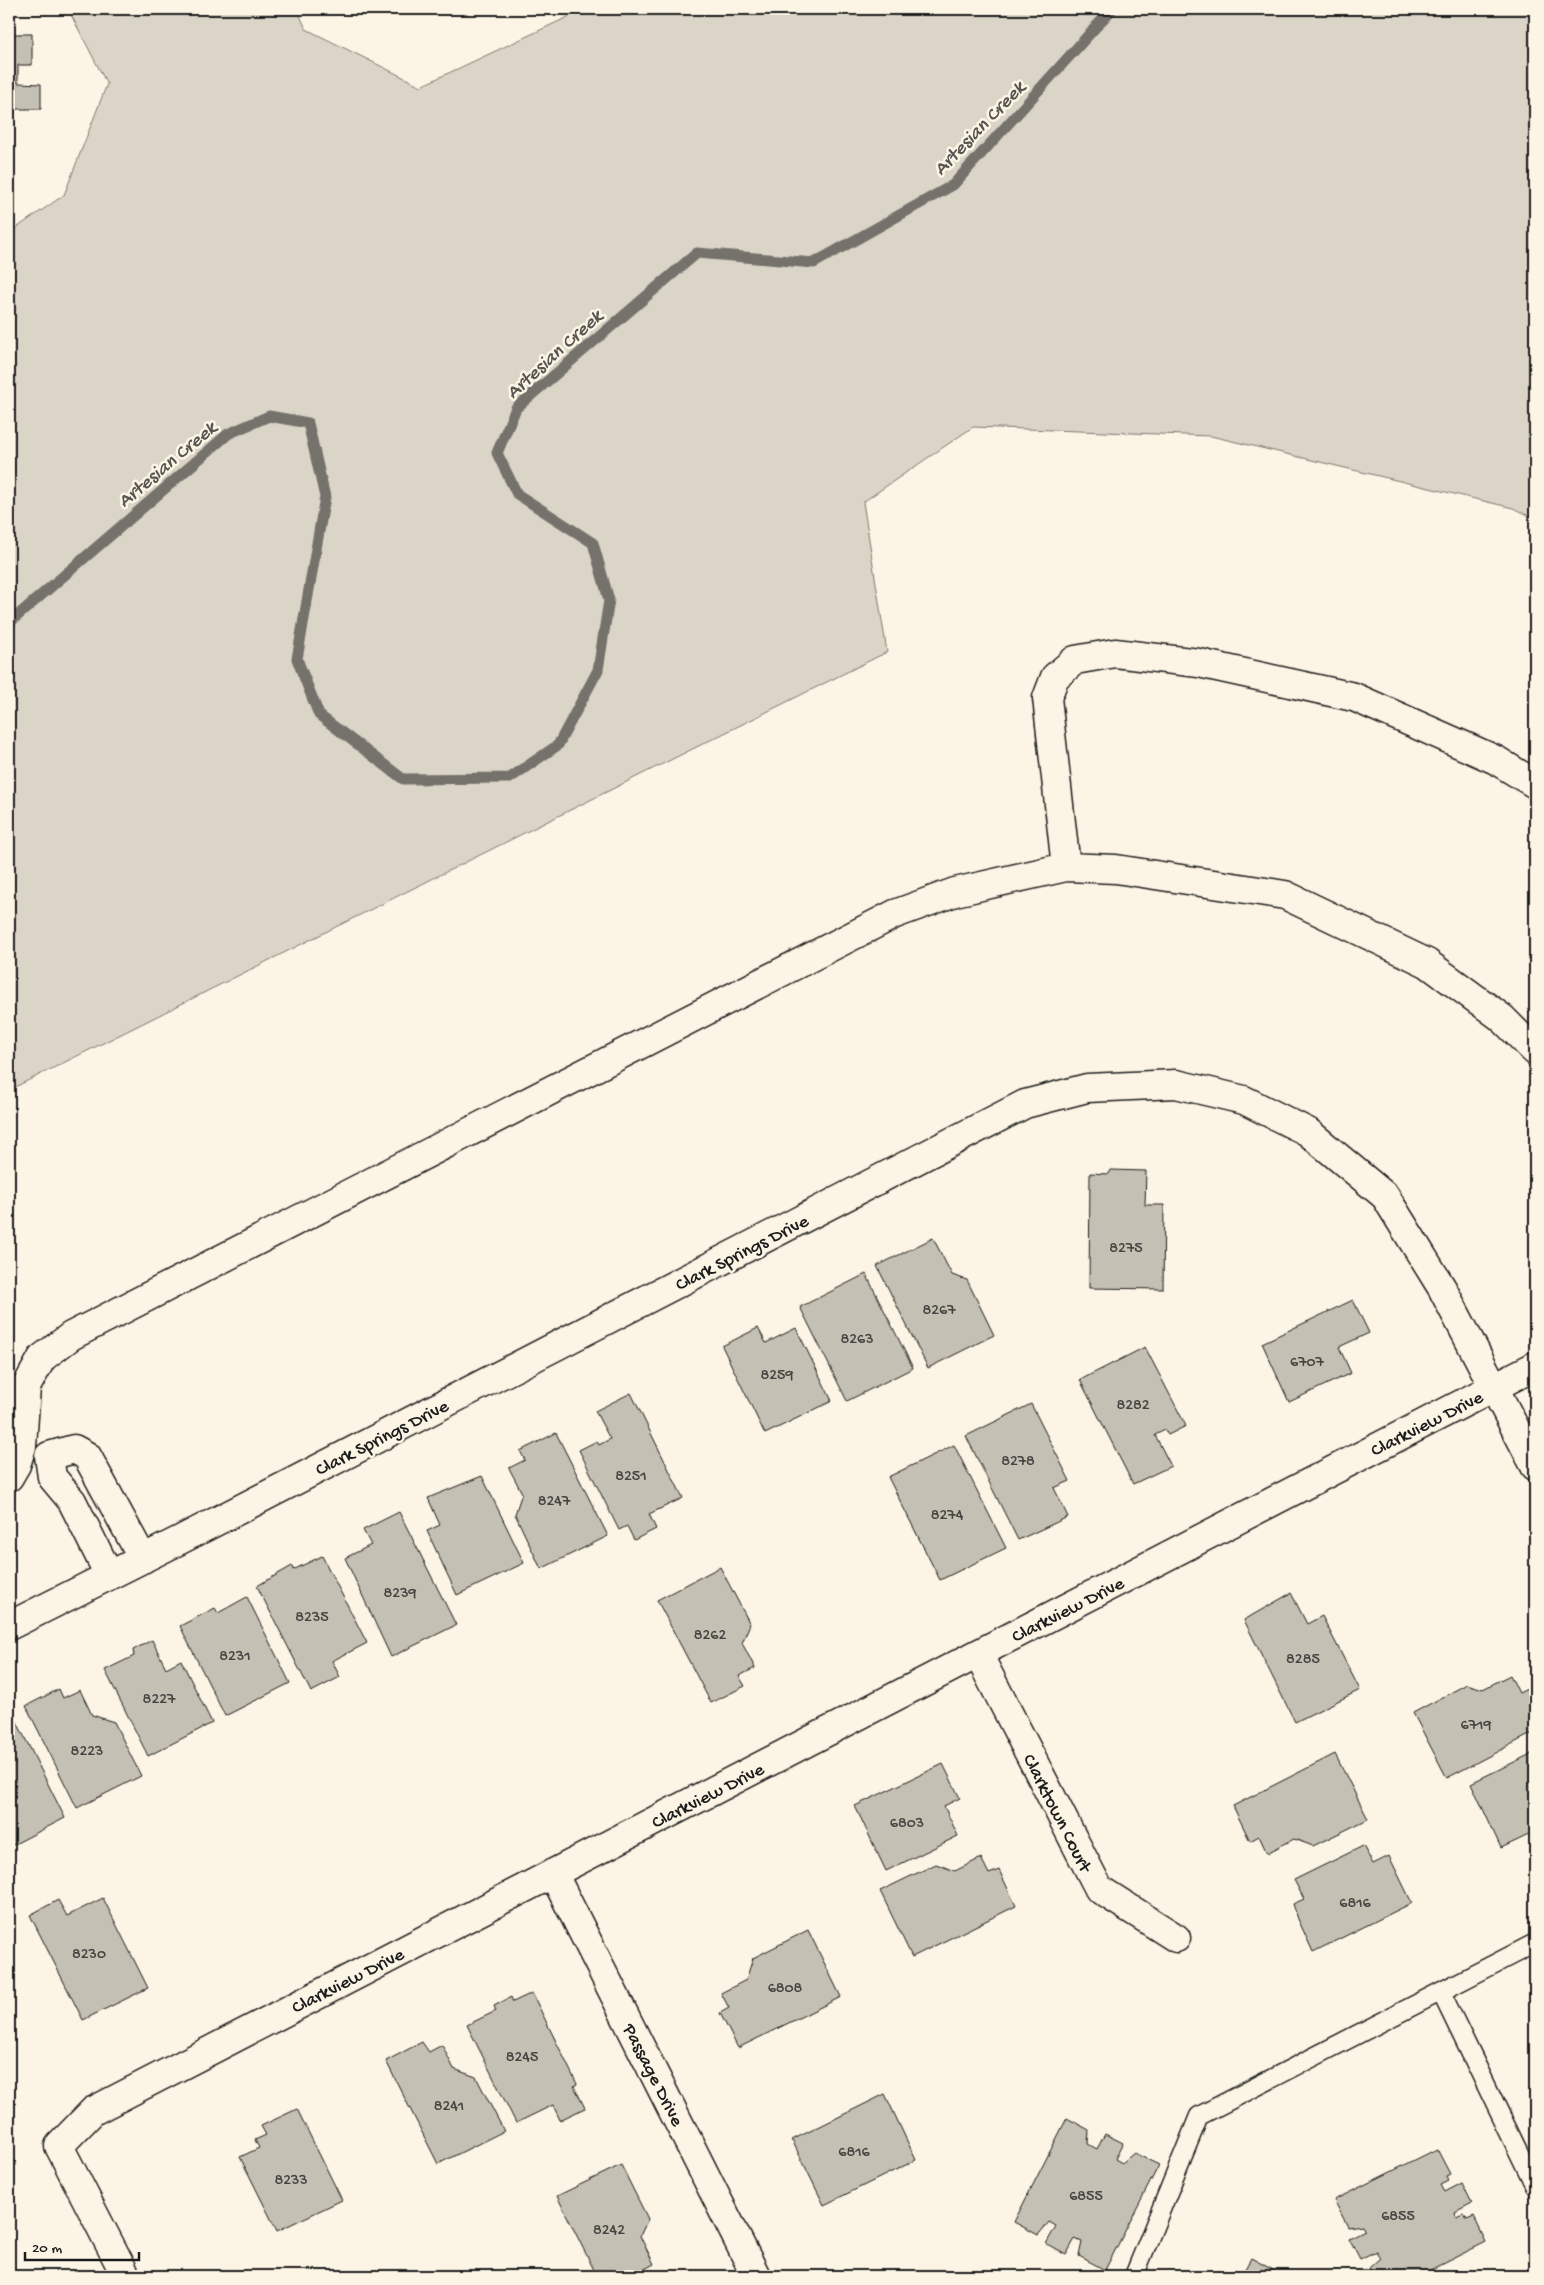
<svg xmlns="http://www.w3.org/2000/svg" width="1544" height="2285" font-family="'Gochi Hand',sans-serif">
  <style>
    .green { fill: #dbd5c8; stroke: #7c7872 }
    .lines { fill: none; stroke-linecap: round; stroke-linejoin: round }
    .stream { stroke: #75726c; stroke-width: 11 }
    .building { fill: #c4c0b3; stroke: #1c1c1c }
    .service-casing { stroke: #1c1c1c; stroke-width: 21 }
    .minor-casing { stroke: #1c1c1c; stroke-width: 31 }
    .service { stroke: #fcf5e5; stroke-width: 18 }
    .minor { stroke: #fcf5e5; stroke-width: 28 }
    .labels { text-anchor: middle; stroke-width: 5; stroke-linejoin: round; paint-order: stroke }
    .number-label { font-size: 16px; fill: #464542 }
    .street-label { font-size: 19px; fill: #1c1c1c; stroke: #fcf5e5 }
    .water-label { font-size: 20px; font-style: italic; fill: #575551; stroke: #fcf5e5 }
  </style>
  <rect width="100%" height="100%" fill="#fcf5e5"/>
  <filter id="ink" filterUnits="userSpaceOnUse"><feTurbulence type="fractalNoise" baseFrequency=".02" numOctaves="2"/><feDisplacementMap in="SourceGraphic" scale="10" xChannelSelector="R" yChannelSelector="G"/><feConvolveMatrix kernelMatrix="1 2 1 2 8 2 1 2 1" color-interpolation-filters="sRGB"/></filter>
  <g filter="url(#ink)">
    <path class="green" d="M68 9H297L306 29 421 86 585 9H1535V519L1513 508 1211 436 973 427 863 502 887 652 9 1090V233L64 195 107 84Z"/>
    <g class="lines">
      <path class="stream" d="M9 623 228 434 269 416 308 423 325 497 297 659 319 715 403 779 510 778 558 745 598 670 609 600 593 543 517 494 497 453 516 408 697 253 814 263 953 185 1112 9"/>
    </g>
    <path class="building" d="M9 34H32V65H18V83L41 84V109H9Z
      M1111 1170 1146 1171 1145 1205H1164L1163 1289 1089 1288 1090 1173 1109 1174Z
      M933 1238 952 1275 967 1280 994 1335 928 1368 877 1266Z
      M866 1274 913 1368 847 1401 800 1307Z
      M1353 1300 1369 1333 1339 1347 1351 1373 1289 1402 1262 1343Z
      M758 1328 766 1343 796 1328 832 1401 765 1434 722 1346Z
      M1145 1347 1186 1426 1168 1435 1165 1430 1155 1435 1171 1466 1133 1484 1080 1380Z
      M631 1393 683 1498 649 1514 656 1529 634 1540 627 1526 619 1530 579 1450 597 1441 599 1445 610 1439 595 1411Z
      M1031 1404 1070 1481 1054 1488 1068 1517 1018 1540 966 1436Z
      M556 1433 608 1536 541 1569 515 1514 522 1493 509 1468 525 1460 520 1451Z
      M954 1445 1006 1548 940 1580 888 1477Z
      M482 1476 524 1563 457 1595 427 1531 440 1525 428 1498Z
      M399 1512 456 1625 391 1657 345 1558 371 1545 363 1530Z
      M322 1556 367 1643 332 1661 340 1677 311 1692 257 1586 292 1566 293 1570Z
      M720 1567 750 1624 742 1643 755 1668 739 1676 745 1686 711 1703 657 1600Z
      M1291 1593 1307 1624 1322 1616 1360 1690 1295 1722 1244 1620Z
      M247 1597 290 1683 225 1716 180 1626 215 1608 218 1613Z
      M152 1640 166 1668 181 1660 212 1723 148 1756 105 1670 134 1656 133 1650Z
      M1510 1675 1519 1693 1535 1685V1732L1447 1778 1413 1713 1467 1684 1483 1689Z
      M59 1689 63 1698 80 1690 92 1715 114 1722 141 1776 77 1808 26 1706Z
      M12 1712 65 1818 9 1847V1714Z
      M1535 1752V1832L1501 1848 1471 1783Z
      M1335 1754 1368 1819 1313 1846 1294 1839 1267 1853 1259 1836 1250 1841 1233 1806Z
      M943 1764 960 1798 944 1806 958 1836 886 1871 855 1806Z
      M1363 1846 1373 1864 1389 1856 1412 1903 1313 1952 1298 1919 1293 1904 1304 1899 1294 1880Z
      M981 1858 989 1874 999 1870 1016 1906 912 1957 880 1891 936 1864 955 1871Z
      M103 1898 148 1988 83 2020 30 1915 58 1900 67 1916Z
      M808 1930 841 1997 738 2048 720 2013 729 2008 721 1993 746 1980 753 1958Z
      M532 1993 577 2084 574 2086 585 2108 560 2120 553 2105 516 2123 467 2025 496 2011 494 2006 511 1997 513 2002Z
      M422 2042 429 2052 442 2045 454 2069 476 2077 504 2131 438 2164 386 2061Z
      M885 2094 916 2160 824 2205 792 2140Z
      M297 2109 342 2200 277 2231 240 2157 259 2148 255 2140 266 2135 261 2126Z
      M1067 2118 1089 2130 1088 2144 1097 2149 1105 2134 1123 2143 1115 2159 1122 2163 1134 2153 1159 2165 1105 2270 1079 2256 1082 2242 1075 2239 1066 2255 1046 2244 1056 2226 1049 2222 1038 2235 1014 2222Z
      M1437 2149 1450 2174 1446 2176 1449 2181 1441 2185 1445 2192 1462 2183 1472 2203 1455 2212 1457 2218 1464 2215 1467 2220 1474 2217 1486 2242 1418 2276H1373L1369 2268 1380 2258 1376 2251 1360 2259 1349 2238 1365 2230 1362 2225 1348 2227 1334 2200Z
      M621 2165 648 2219 640 2236 654 2264 639 2272 641 2276H597L557 2196Z
      M1251 2258 1275 2271 1274 2276H1241Z"/>
    <g class="lines">
      <g class="service-casing">
        <path id="service" d="M1441 1992 1535 2186
          M1134 2276 1199 2116 1535 1943"/>
      </g>
      <g class="minor-casing">
        <path id="minor" d="M1066 867 1047 698 1055 677 1075 660 1115 653 1199 663 1354 697 1496 760 1535 784
          M9 1477 16 1465 22 1446 26 1387 42 1358 71 1336 895 914 955 892 1066 867 1116 869 1285 895 1427 963 1502 1018 1535 1051
          M109 1575 72 1501 52 1477 49 1456 74 1449 87 1456 143 1559
          M9 1626 184 1538 1025 1104 1087 1088 1176 1084 1244 1100 1308 1132 1385 1196 1442 1288 1535 1466
          M978 1654 1099 1889 1176 1938
          M553 1873 756 2276
          M126 2276 59 2146 93 2111 1535 1366"/>
      </g>
      <use href="#service" class="service"/>
      <use href="#minor" class="minor"/>
    </g>
  </g>
  <g class="labels">
    <g class="number-label">
      <text x="1126" y="1252">8275</text>
      <text x="939" y="1314">8267</text>
      <text x="857" y="1343">8263</text>
      <text x="1307" y="1366">6707</text>
      <text x="777" y="1379">8259</text>
      <text x="1133" y="1409">8282</text>
      <text x="1018" y="1465">8278</text>
      <text x="631" y="1480">8251</text>
      <text x="554" y="1505">8247</text>
      <text x="947" y="1519">8274</text>
      <text x="400" y="1597">8239</text>
      <text x="312" y="1621">8235</text>
      <text x="710" y="1639">8262</text>
      <text x="235" y="1660">8231</text>
      <text x="1303" y="1663">8285</text>
      <text x="159" y="1703">8227</text>
      <text x="1476" y="1729">6719</text>
      <text x="87" y="1755">8223</text>
      <text x="907" y="1827">6803</text>
      <text x="1355" y="1907">6816</text>
      <text x="89" y="1958">8230</text>
      <text x="785" y="1992">6808</text>
      <text x="522" y="2061">8245</text>
      <text x="449" y="2110">8241</text>
      <text x="854" y="2156">6816</text>
      <text x="291" y="2184">8233</text>
      <text x="1086" y="2200">6855</text>
      <text x="1398" y="2220">6855</text>
      <text x="609" y="2234">8242</text>
    </g>
    <g class="street-label">
      <text transform="translate(741 1251) rotate(-27)" y="7">Clark Springs Drive</text>
      <text transform="translate(1426 1422) rotate(-27)" y="7">Clarkview Drive</text>
      <text transform="translate(381 1436) rotate(-27)" y="7">Clark Springs Drive</text>
      <text transform="translate(1067 1608) rotate(-27)" y="7">Clarkview Drive</text>
      <text transform="translate(707 1794) rotate(-27)" y="7">Clarkview Drive</text>
      <text transform="translate(1059 1812) rotate(63)" y="7">Clarktown Court</text>
      <text transform="translate(347 1979) rotate(-27)" y="7">Clarkview Drive</text>
      <text transform="translate(655 2074) rotate(63)" y="7">Passage Drive</text>
    </g>
    <g class="water-label">
      <text transform="translate(978 127) rotate(-46)" y="7">Artesian Creek</text>
      <text transform="translate(553 353) rotate(-42)" y="7">Artesian Creek</text>
      <text transform="translate(166 463) rotate(-40)" y="7">Artesian Creek</text>
    </g>
  </g>
  <rect width="1544" height="2285" fill="none" stroke="#fcf5e5" stroke-width="30"/>
  <rect x="15" y="15" width="1514" height="2255" fill="none" stroke="#1c1c1c" stroke-width="2" filter="url(#ink)"/>
  <path d="M25 2252v8h114v-8" fill="none" stroke="#1c1c1c" stroke-width="2.5"/>
  <text x="32" y="2252" font-size="15" fill="#1c1c1c" stroke="#fcf5e5" stroke-width="4" paint-order="stroke">20 m</text>
</svg>
